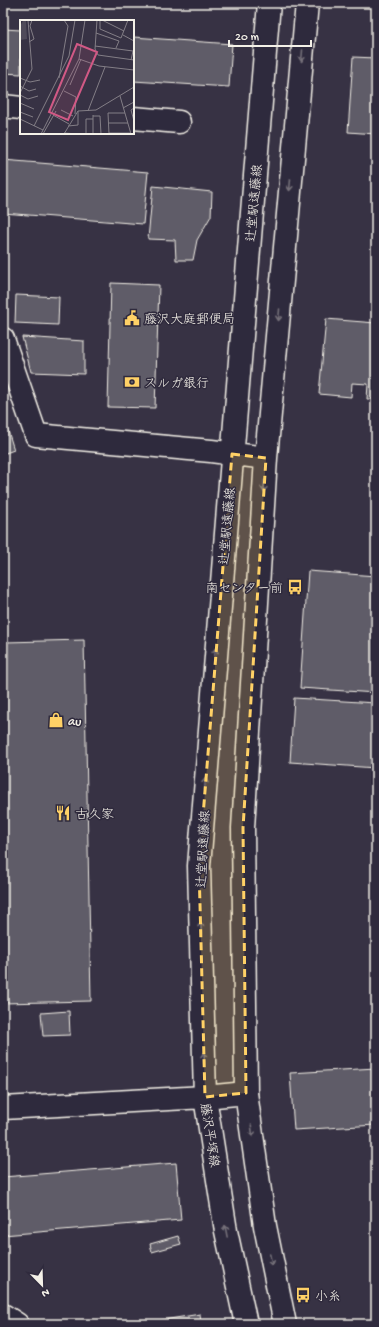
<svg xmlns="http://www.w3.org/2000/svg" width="379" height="1327" font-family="'Gochi Hand','Klee One',sans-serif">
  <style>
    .building { fill: #5f5c67; stroke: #f4f1e8 }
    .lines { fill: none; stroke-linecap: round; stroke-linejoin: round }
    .minor-casing { stroke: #f4f1e8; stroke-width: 25 }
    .major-casing { stroke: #f4f1e8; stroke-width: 25 }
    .minor { stroke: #2f2a3d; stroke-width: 22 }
    .major { stroke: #2f2a3d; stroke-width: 22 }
    .oneway { stroke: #747079 }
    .marked { fill: #ffd166; fill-opacity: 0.2; stroke: #ffd166; stroke-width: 3; stroke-dasharray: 8 5; stroke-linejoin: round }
    .labels { text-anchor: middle; stroke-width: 3; stroke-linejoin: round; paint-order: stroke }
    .street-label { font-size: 13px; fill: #f4f1e8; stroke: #2f2a3d }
    .poi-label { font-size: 13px; fill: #f4f1e8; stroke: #2f2a3d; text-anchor: start }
    .inset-road { fill: none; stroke: #837e86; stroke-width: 1 }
    .view { fill: #d15985; fill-opacity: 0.15; stroke: #d15985; stroke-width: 2 }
    .inset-edge { fill: none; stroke: #f4f1e8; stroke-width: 2 }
  </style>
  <rect width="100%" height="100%" fill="#373244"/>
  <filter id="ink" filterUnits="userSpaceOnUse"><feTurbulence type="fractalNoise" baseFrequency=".025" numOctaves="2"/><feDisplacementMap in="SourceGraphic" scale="8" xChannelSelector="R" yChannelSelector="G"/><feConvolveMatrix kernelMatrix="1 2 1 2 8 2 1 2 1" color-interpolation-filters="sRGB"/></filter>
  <g filter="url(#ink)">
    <path class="building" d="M3 29 21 30V74L3 73Z
      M133 37 232 44 229 87 133 81Z
      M353 57 376 58V134L348 132Z
      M3 160 148 172 143 224 3 213Z
      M153 186 212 192 211 216 197 240 193 260H176L175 240 148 239Z
      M111 283 159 285 155 408 108 407Z
      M16 295 59 297 58 325 15 323Z
      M326 319 376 323V399H367L368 384 352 383 351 397 319 394Z
      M22 337 84 341V374L31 372Z
      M3 415 14 450 3 454Z
      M308 571 376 576V693L300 688Z
      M3 603H5L6 642 84 640 91 1001 3 1003Z
      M294 698 376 703V768L290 762Z
      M69 1011 70 1035 43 1036 41 1013Z
      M376 1068V1125L294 1130 290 1073Z
      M176 1163 181 1220 3 1235V1177Z
      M178 1236 181 1244 152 1252 150 1244Z
      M200 1314 201 1324H139Z"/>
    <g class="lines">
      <g class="minor-casing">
        <path id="minor" d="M3 106 21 108
          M133 118 179 122
          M3 339 36 435 211 451 266 458
          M246 1093 243 828 266 458 307 3
          M205 1097 199 866 269 3
          M3 1315 17 1324"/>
      </g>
      <g class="major-casing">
        <path id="major" d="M205 1097 226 1231 246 1324
          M3 1108 205 1097 246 1093 265 1226 285 1324"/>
      </g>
      <use href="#minor" class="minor"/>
      <use href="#major" class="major"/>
    </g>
    <defs><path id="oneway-shaft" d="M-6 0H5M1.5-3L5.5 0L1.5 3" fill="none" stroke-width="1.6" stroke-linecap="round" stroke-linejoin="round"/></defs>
    <g class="oneway">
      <use href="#oneway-shaft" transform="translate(302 56) rotate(95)"/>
      <use href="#oneway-shaft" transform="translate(290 185) rotate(95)"/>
      <use href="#oneway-shaft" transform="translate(279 315) rotate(95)"/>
      <use href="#oneway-shaft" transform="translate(264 486) rotate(94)"/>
      <use href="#oneway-shaft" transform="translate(215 654) rotate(-86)"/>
      <use href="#oneway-shaft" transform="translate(205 784) rotate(-86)"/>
      <use href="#oneway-shaft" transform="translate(201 928) rotate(-91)"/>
      <use href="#oneway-shaft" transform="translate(204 1058) rotate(-92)"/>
      <use href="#oneway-shaft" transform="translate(252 1131) rotate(83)"/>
      <use href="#oneway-shaft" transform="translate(226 1231) rotate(-101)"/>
      <use href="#oneway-shaft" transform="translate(271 1260) rotate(78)"/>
    </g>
  </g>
  <path class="marked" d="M232 454 266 458 243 828 246 1093 205 1097 199 866Z"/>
  <defs>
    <g id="civic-bare" transform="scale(1.2)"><path d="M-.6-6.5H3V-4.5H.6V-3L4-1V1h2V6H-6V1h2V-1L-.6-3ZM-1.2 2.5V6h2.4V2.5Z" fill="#ffd166" stroke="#2f2a3d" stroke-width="2.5" paint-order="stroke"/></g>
    <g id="bank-bare" transform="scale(1.2)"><path d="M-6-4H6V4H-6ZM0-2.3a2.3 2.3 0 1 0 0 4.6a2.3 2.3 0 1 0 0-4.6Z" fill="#ffd166" stroke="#2f2a3d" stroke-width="2.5" paint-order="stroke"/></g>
    <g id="bus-bare" transform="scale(1.2)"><path d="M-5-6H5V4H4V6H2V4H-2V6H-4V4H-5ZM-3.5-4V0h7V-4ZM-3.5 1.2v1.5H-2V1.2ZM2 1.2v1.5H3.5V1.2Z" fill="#ffd166" stroke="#2f2a3d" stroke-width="2.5" paint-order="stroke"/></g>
    <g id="shop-bare" transform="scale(1.2)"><path d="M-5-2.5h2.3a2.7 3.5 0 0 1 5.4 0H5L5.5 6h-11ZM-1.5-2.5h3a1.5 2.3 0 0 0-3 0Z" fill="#ffd166" stroke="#2f2a3d" stroke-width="2.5" paint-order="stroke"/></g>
    <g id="restaurant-bare" transform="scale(1.2)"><path d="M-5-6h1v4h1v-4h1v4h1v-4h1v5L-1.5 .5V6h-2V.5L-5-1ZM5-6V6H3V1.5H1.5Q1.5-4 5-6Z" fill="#ffd166" stroke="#2f2a3d" stroke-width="2.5" paint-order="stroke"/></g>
  </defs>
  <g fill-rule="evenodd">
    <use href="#civic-bare" x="132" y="318"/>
    <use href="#bank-bare" x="132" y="382"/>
    <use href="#bus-bare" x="295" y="587"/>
    <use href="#shop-bare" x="56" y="720"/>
    <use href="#restaurant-bare" x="63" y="813"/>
    <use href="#bus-bare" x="303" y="1295"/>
  </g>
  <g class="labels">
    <g class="street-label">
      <text transform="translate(253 203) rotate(-85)" y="5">辻堂駅遠藤線</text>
      <text transform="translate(226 526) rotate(-85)" y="5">辻堂駅遠藤線</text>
      <text transform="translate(202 849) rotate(-87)" y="5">辻堂駅遠藤線</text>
      <text transform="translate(211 1135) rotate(81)" y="5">藤沢平塚線</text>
    </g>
    <g class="poi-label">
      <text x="144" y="323">藤沢大庭郵便局</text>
      <text x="144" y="387">スルガ銀行</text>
      <text x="283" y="592" text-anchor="end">南センター前</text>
      <text x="68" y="725">au</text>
      <text x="75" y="818">古久家</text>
      <text x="315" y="1300">小糸</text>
    </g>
  </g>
  <g transform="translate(20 20)">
    <rect width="114" height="114" fill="#373244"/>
    <path d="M3 1H6L7 19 0 20V6Z" fill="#504b59"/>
    <path class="inset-road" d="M65 0 59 39 79 46 114 50M77 0 75 29 78 35 114 40M80 0V9L101 18 108 0M82 0 104 11M76 13 99 21 96 28M103 15 114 21M9 22 14 19 10 6 12 0M75 26 113 31 111 40M0 58 10 62 20 60M39 58 48 6 44 0M50 65 61 39M0 66 9 71 16 69M44 71 56 77 55 94M0 73 12 49 8 0M0 75 8 79 18 76M100 76 111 114M0 83 14 89M103 88 114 82M114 88 111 90 114 101M41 90 53 96M68 91 85 47M0 92 13 97M33 95 49 104M73 95V114M73 96H80L81 114M0 99 23 110M88 103H108M14 106 49 36 55 0M48 106 58 105V91M44 113 58 114M89 113H111M21 114 59 39M23 114 36 91M44 114 58 91 76 90 114 67M66 114V99H73M89 114 88 93H105"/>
    <path class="view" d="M57 24 77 32 48 100 29 92Z"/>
    <rect width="114" height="114" class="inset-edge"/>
  </g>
  <rect width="379" height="1327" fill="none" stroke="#2f2a3d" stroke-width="16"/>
  <rect x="8" y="8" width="363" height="1311" fill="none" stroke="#f4f1e8" stroke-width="1.5" filter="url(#ink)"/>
  <g transform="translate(42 1285) rotate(157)" stroke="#2f2a3d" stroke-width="3" paint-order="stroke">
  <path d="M0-3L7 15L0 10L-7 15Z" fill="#f4f1e8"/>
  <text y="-6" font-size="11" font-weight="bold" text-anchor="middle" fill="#f4f1e8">N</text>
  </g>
  <path d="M229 40v6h82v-6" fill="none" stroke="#f4f1e8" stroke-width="2"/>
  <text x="235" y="40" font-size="12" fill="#f4f1e8" stroke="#2f2a3d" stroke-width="3" paint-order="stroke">20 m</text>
</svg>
